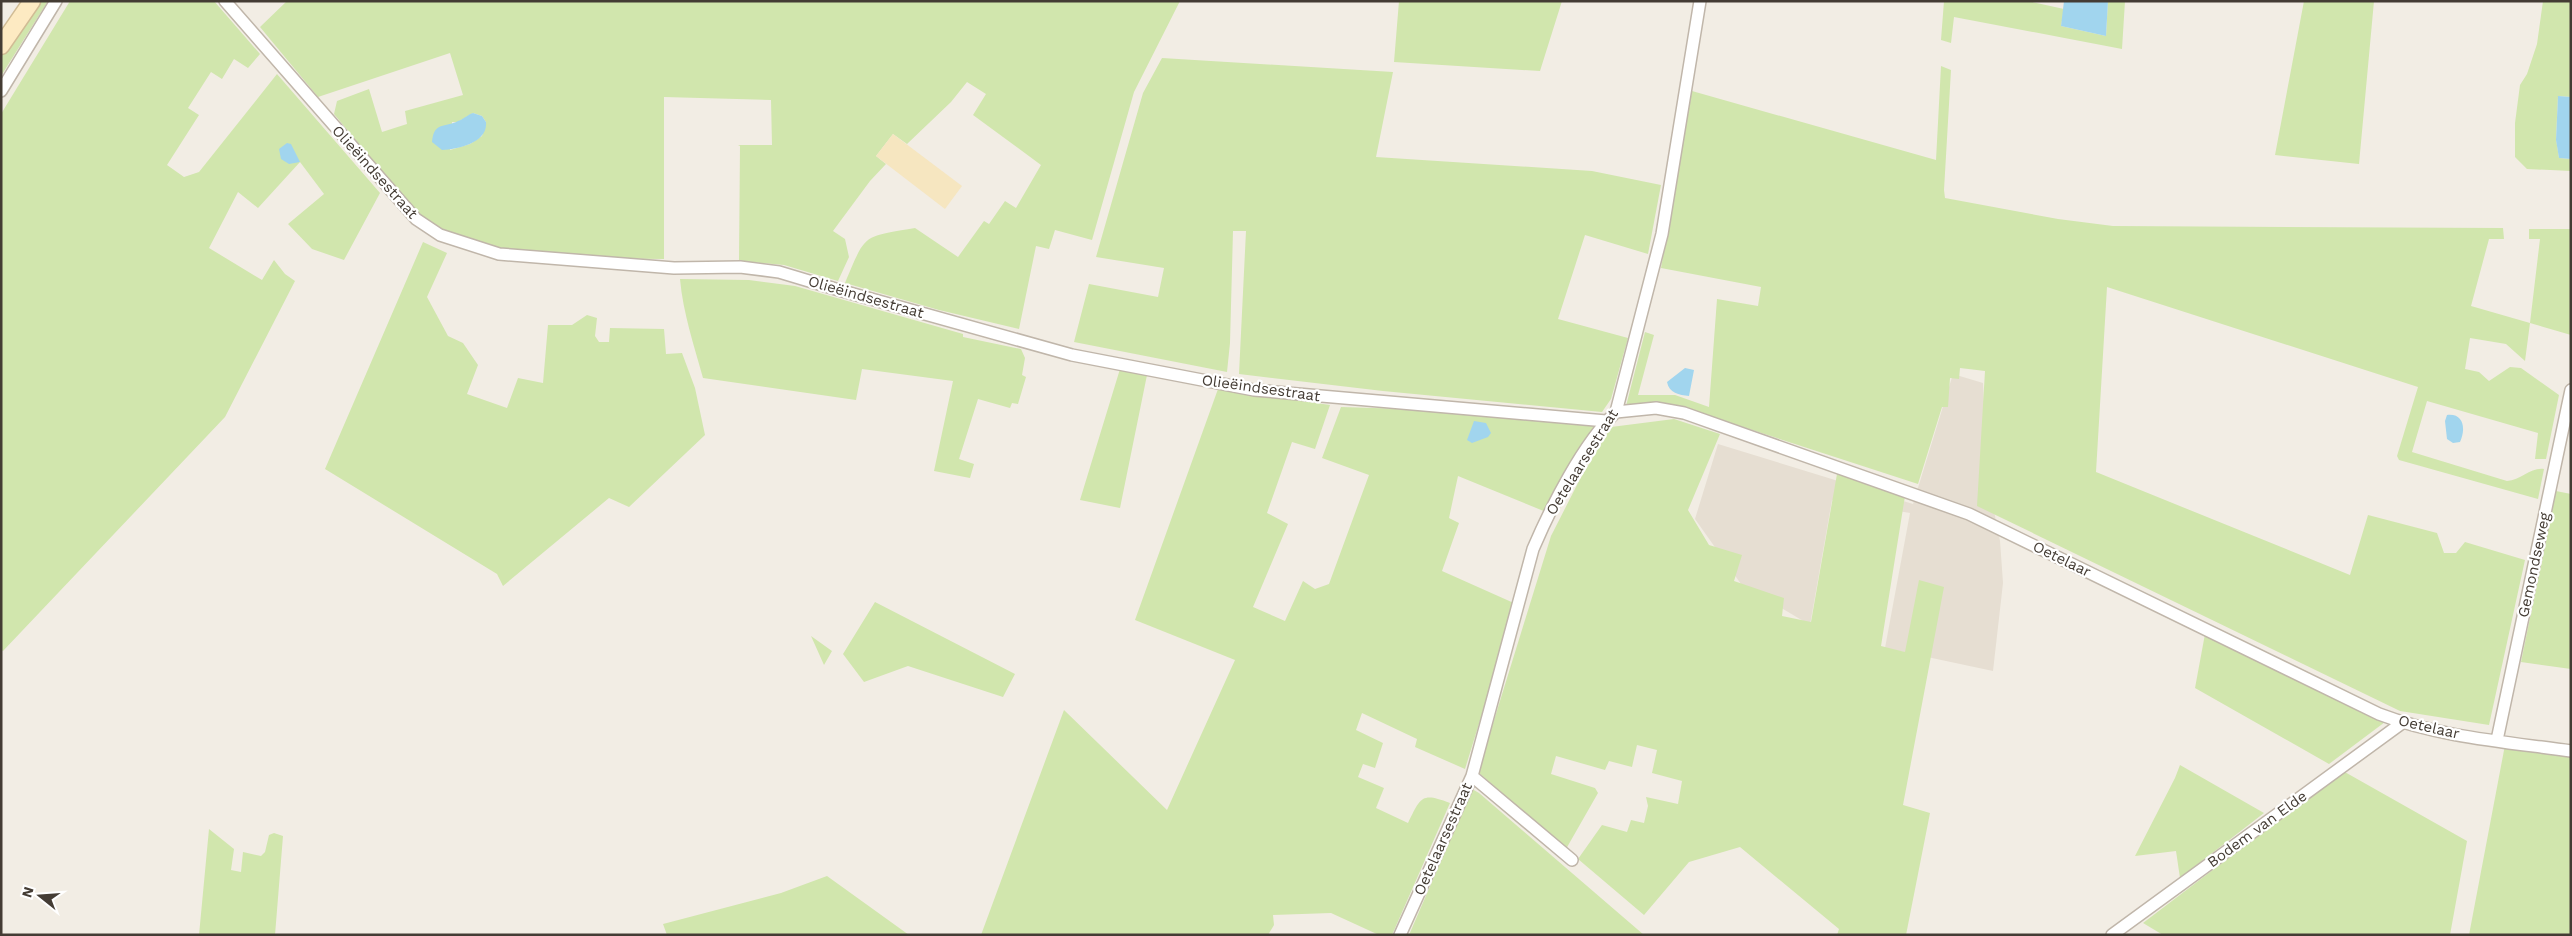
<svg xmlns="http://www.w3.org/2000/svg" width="2572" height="936" font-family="'Work Sans',sans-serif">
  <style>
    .residential { fill: #e6ded2 }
    .green { fill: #d1e6ad; fill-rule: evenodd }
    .sand { fill: #f6e6c0 }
    .water { fill: #a1d5ee }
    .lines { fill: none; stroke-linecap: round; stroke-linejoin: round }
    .minor-casing { stroke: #c0b6aa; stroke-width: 14 }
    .secondary-casing { stroke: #d1bc95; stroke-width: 19 }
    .minor { stroke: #fff; stroke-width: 11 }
    .secondary { stroke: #fdeac2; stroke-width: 16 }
    .labels { text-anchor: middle; stroke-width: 4.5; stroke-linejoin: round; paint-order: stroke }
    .street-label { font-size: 15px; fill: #443c34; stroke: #fff }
  </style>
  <rect width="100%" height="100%" fill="#f2ede4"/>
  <path class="residential" d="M1953 374 1983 383 1987 476 2000 541 2003 583 1993 671 1885 648 1910 513 1832 500 1810 625 1741 584 1695 519 1718 444 1913 504Z"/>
  <path class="green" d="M40 1H48L1 76V57Z
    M70 1H214L260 54 248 68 234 59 222 79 211 72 188 108 199 115 167 165 184 177 199 172 277 74 380 193 344 260 312 249 288 224 324 194 300 162 258 208 238 192 209 248 262 280 274 260 285 274 295 281 225 417 3 651 1 650V114Z
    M287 1H1180L1134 92 1092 240 1055 230 1049 249 1036 246 1019 329 939 310 845 283C866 233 862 237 915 228L958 257 984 221 989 224 1005 201 1016 208 1041 165 973 115 986 94 967 82 951 102 907 144 893 134 876 156 886 164 870 181 833 231 845 239 849 257 838 281 784 265 739 261 740 146 738 145H772L771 100 664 97V259L568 258 488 251 425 224 334 114 337 101 369 89 382 132 407 124 405 111 463 95 450 53 318 97 260 27ZM473 113 482 116 486 122 482 136 470 144 450 150 452 122H458Z
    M1399 1H1562L1540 71 1394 62Z
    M1944 1H2028L2064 9 2061 26 2106 36 2108 1H2125L2122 49 1954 17 1951 43 1941 40Z
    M2304 1H2374L2359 164 2275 155Z
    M2571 1V97L2558 96 2556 139 2559 158 2571 159V171L2527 169 2515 157V123L2520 85 2527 74 2537 44 2543 1Z
    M1162 58 1393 72 1376 157 1592 171 1661 185 1648 254 1585 235 1558 319 1628 338 1611 399 1602 412 1383 391 1239 374 1246 231H1233L1230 343 1227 372 1074 342 1089 284 1158 297 1164 268 1096 257 1143 93Z
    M1941 66 1951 70 1944 190 1945 198 2058 219 2113 226 2503 228 2504 239H2489L2471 306 2530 323 2540 239H2529V229H2571V335L2530 323 2525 361 2506 344 2470 338 2465 369 2479 372 2489 381 2510 367 2521 368 2559 395 2546 459H2535L2538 433 2427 401 2412 452 2507 481C2521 480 2531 467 2544 469L2538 499 2399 460 2397 456 2418 387 2107 287 2096 472 2350 575 2368 515 2437 533 2444 553H2456L2465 542 2525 560 2489 725 2400 711 1977 506 1985 371 1960 368 1959 379 1950 378 1948 407H1942L1918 484 1697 412 1626 406 1645 332 1654 335 1638 395H1675L1709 407 1717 299 1758 306 1761 287 1661 268 1692 91 1936 160Z
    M423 242 447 253 427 297 448 336 463 343 478 365 467 394 507 408 518 378 543 383 548 325H572L587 315 597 318 595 336 599 342H609L610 328 664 329 666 354 682 353 695 388 705 435 629 507 609 498 503 586 497 574 325 469Z
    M680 279 749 280 795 286 963 334V337L1021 349 1025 358 1022 375 1026 377 1018 404 1012 403 1010 408 978 399 959 459 974 464 970 478 934 471 953 381 862 369 856 400 703 378C694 345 683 313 680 279Z
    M1120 369 1147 375 1120 508 1080 500Z
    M1218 389 1330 405 1315 449 1292 442 1267 513 1288 524 1253 607 1285 621 1303 581 1315 589 1329 584 1369 475 1322 458 1341 407 1406 409 1594 426V430L1546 512 1458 476 1449 518 1459 523 1442 571 1516 604 1465 769 1415 747 1417 739 1362 713 1356 730 1383 743 1375 768 1363 764 1358 777 1384 788 1376 808 1408 823C1421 797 1421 792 1450 803L1392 935H1379L1331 913 1273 915 1274 925 1268 935H981L1064 710 1167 810 1235 660 1135 620Z
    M1674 419 1720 434 1688 510 1709 545 1742 555 1734 581 1784 598 1782 616 1811 622 1837 474 1905 496 1881 646 1905 652 1919 580 1944 587 1903 805 1930 813 1906 935H1837L1839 929 1740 847 1689 862 1644 915 1578 859 1602 825 1627 832 1631 820 1644 823 1648 806 1646 797 1678 804 1682 781 1652 773 1657 750 1637 745 1632 767 1609 761 1605 770 1556 756 1551 774 1595 788 1598 793 1566 849 1478 772 1551 536 1579 481 1611 427Z
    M2556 491 2571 494V669L2521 662Z
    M875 602 1015 674 1003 697 908 666 864 682 843 654Z
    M2205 634 2385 722 2329 764 2195 688Z
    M811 636 832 651 824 665Z
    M2505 745 2571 755V935H2469Z
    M2180 765 2264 813 2180 878 2176 851 2135 856 2175 778Z
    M2343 771 2467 841 2450 935H2163L2143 923Z
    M1472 789 1479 793 1644 935H1409Z
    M209 829 234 849 231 870 241 872 243 852 261 856 265 852 269 835 274 833 283 836 275 935H199Z
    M827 876 909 935H667L663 924 781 893Z"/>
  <path class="sand" d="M893 134 962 186 945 209 876 156Z"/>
  <path class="water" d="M2064 1H2108L2106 36 2061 26Z
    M2558 96 2571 97V159L2559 158 2556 140Z
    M473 113 482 116 486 122C488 143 458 149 442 150L432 142C434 121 445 128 458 121 464 119 467 115 473 113Z
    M287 143 291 144 300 162 289 164 281 159 279 149Z
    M1685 368 1694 370 1689 396C1679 395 1669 393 1667 382Z
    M2447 415C2464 413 2466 429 2460 442L2453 443 2447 439 2445 421Z
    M1474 421 1486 423 1491 433 1488 437 1472 443 1467 440Z"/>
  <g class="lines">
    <g class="minor-casing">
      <path id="minor" d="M225 1 416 219 440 235 499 254 674 268 740 267 779 272 839 290 1072 355 1254 390 1606 421
        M1 91 56 1
        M1616 412 1656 408 1684 413 1969 514 2379 714C2439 737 2507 742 2571 751
        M2497 740 2571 390
        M1472 776 1572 860
        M1400 935 1472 776 1533 549C1551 507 1583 443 1616 412L1662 234 1700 1
        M2112 935 2402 723"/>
    </g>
    <g class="secondary-casing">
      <path id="secondary" d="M1 46 32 1"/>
    </g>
    <use href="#minor" class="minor"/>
    <use href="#secondary" class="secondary"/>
  </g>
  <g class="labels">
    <g class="street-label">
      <text transform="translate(375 172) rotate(48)" y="5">Olieëindsestraat</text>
      <text transform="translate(866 297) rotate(16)" y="5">Olieëindsestraat</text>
      <text transform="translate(1261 388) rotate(8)" y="5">Olieëindsestraat</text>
      <text transform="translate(1582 462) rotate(-58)" y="5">Oetelaarsestraat</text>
      <text transform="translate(2062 559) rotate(26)" y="5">Oetelaar</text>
      <text transform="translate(2534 565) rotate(-78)" y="5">Gemondseweg</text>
      <text transform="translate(2429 727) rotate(13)" y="5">Oetelaar</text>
      <text transform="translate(2257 829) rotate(-36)" y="5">Bodem van Elde</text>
      <text transform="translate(1443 839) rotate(-66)" y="5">Oetelaarsestraat</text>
    </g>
  </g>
  <rect width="2572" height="936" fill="none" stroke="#443c34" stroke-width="5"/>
  <g transform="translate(40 896) rotate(287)" stroke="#ffffff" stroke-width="4" paint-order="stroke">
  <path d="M0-4L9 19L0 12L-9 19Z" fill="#443c34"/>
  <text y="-8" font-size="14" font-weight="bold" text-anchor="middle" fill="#443c34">N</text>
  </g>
</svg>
